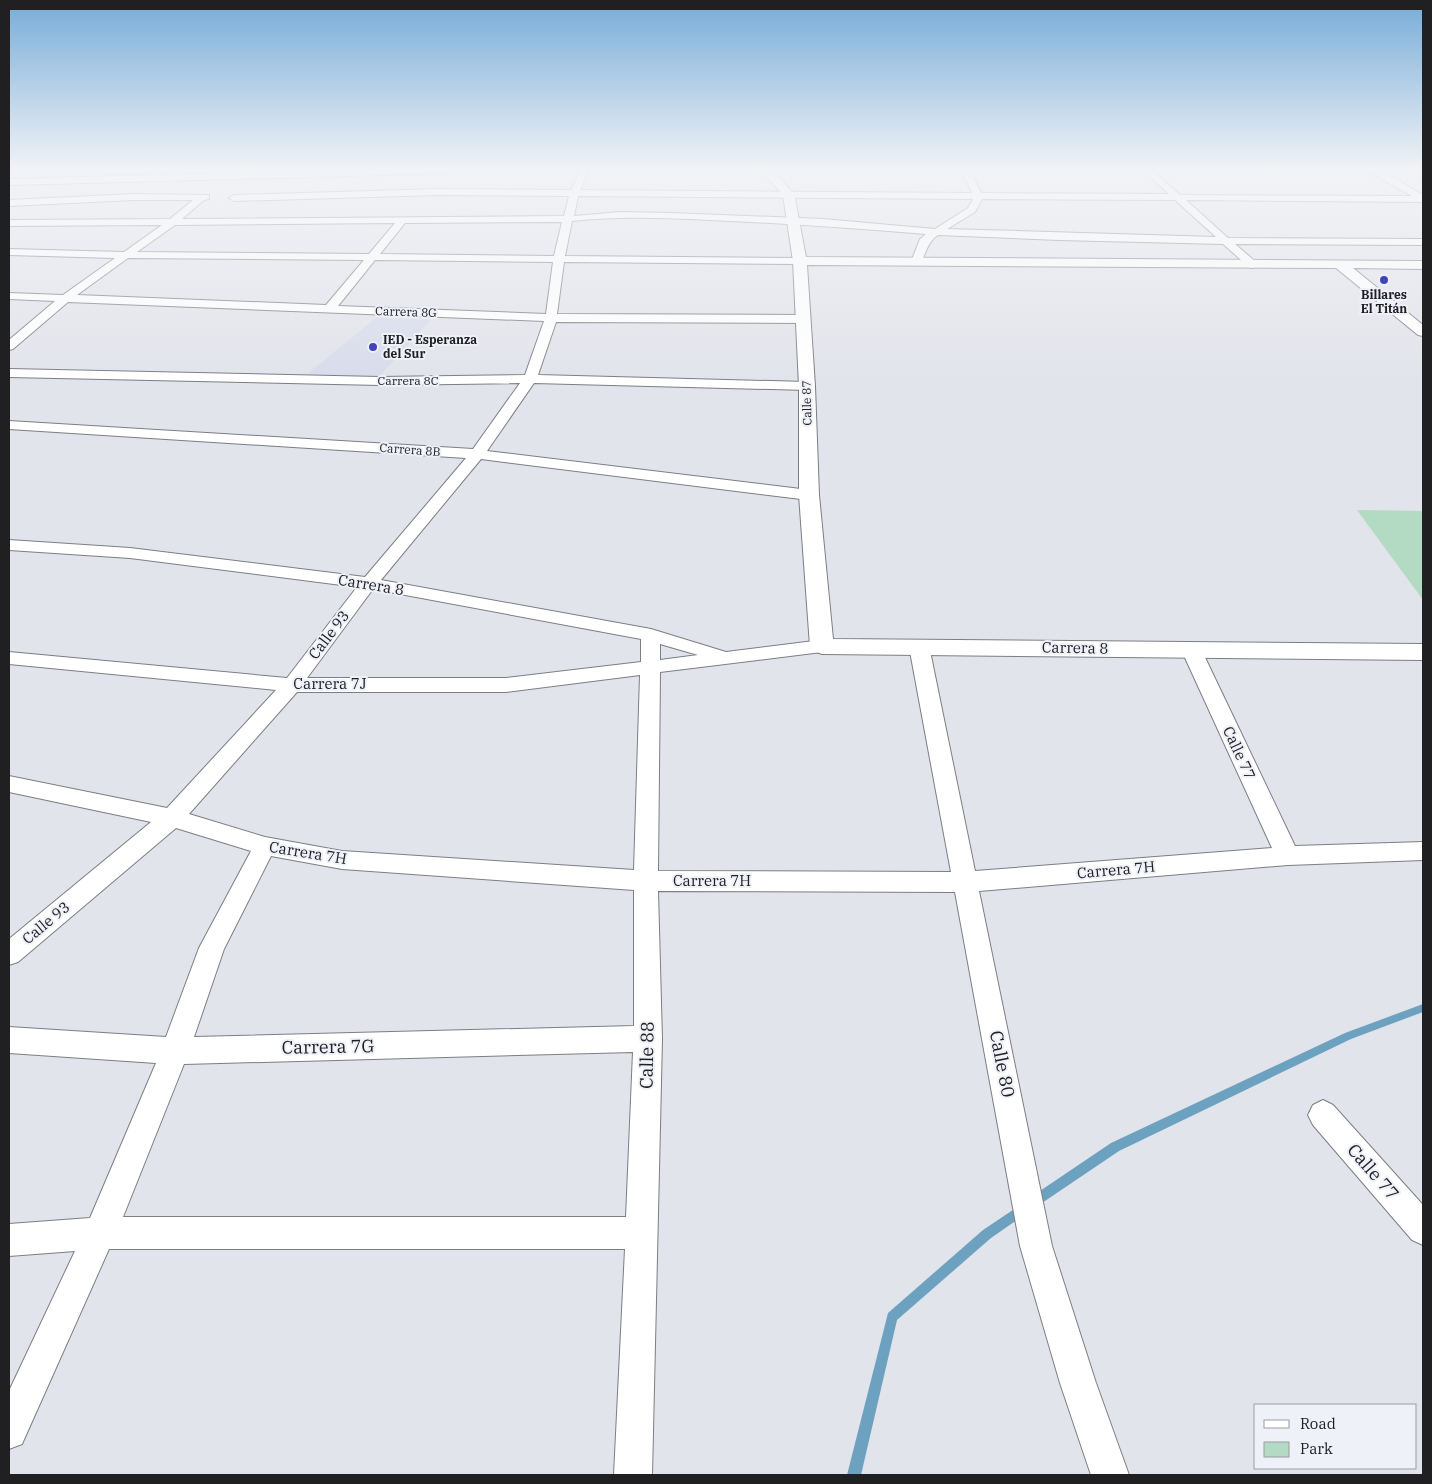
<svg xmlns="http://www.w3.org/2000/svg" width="1432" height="1484" font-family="'IBM Plex Serif',serif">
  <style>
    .built { fill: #d8dceb }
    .green { fill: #b3dac3 }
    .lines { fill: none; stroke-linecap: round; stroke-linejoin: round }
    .stream { fill: #6da1c0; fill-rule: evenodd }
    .minor-casing { stroke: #7c7e85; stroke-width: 2 }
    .tertiary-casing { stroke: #7c7e85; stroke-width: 2 }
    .minor { fill: #fff; fill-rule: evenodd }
    .tertiary { fill: #fff; fill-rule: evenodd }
    .poi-dot { fill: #4444b9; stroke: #eff1f9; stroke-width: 2 }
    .labels { text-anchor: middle; stroke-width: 4; stroke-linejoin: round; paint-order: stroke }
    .far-poi-label { font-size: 12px; font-weight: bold; fill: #202023; stroke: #eff1f9 }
    .far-street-label { font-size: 12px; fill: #202023; stroke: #eff1f9 }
    .street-label { font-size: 15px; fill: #202023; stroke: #eff1f9 }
    .near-street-label { font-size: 18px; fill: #202023; stroke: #eff1f9 }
  </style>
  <rect width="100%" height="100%" fill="#e2e4eb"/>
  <path class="built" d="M1198 169H1259L1269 176H1205Z
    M377 317 431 320 378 378 306 375Z"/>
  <path class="green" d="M1259 169H1361L1377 176H1269Z
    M1357 510 1423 511V600Z"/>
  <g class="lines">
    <path class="stream" d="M1423 1004V1012L1351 1039 1119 1151 1039 1205 1035 1207 1031 1205 1029 1201 1031 1197 1111 1143 1345 1033Z
      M1023 1203 1027 1205 1029 1209 1027 1213 991 1238 897 1320 861 1475H847L888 1313 983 1230Z"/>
    <g class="minor-casing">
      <path id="minor" d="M392 169H498L494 172 9 185V179Z
        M581 169H589L580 190 972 193 961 169H969L981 193 1169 194 1142 169H1151L1180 195 1412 196 1364 169H1376L1385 173 1423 195V202L1186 200 1228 238 1423 239V245L1235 244 1257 263 1258 265 1253 268 1249 267 1223 244 1059 240 938 235C924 244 926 262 916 265L911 262 920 239 926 234C854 228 782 223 709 220 663 218 618 216 572 221L565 256 800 258 805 261 800 264 564 262 557 314 804 315 810 319 804 323 556 322 538 375 807 382 814 386 807 390 534 383 487 451 809 490 815 492 817 495 815 498 809 500 481 459 381 580 651 629 726 652 822 640 829 642 832 646 829 650 822 652 660 672 658 871 951 872 909 646 912 642 919 640 926 642 929 646 975 871 1272 848 1181 649 1184 645 1191 643 1198 645 1201 649 1295 846 1423 842V860L1288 865 979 891 1052 1246 1096 1383 1129 1475H1091L1060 1383 1020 1246 955 892 658 891 662 1039 652 1475H614L625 1249H109L22 1444 9 1449V1391L75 1251 9 1256V1224L90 1218 156 1063 9 1053V1027L166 1037 199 948 251 851 176 828 18 962 9 965V939L151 822 9 792V776L167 808 276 690 9 664V652L287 678 357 587 130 558 9 550V540L130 548 365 577 466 458 9 429V421L473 449 520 383 380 385 9 377V369L380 377 525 375 544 321 68 302 13 349 9 350V340L55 301 9 299V293L63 295 115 258 9 255V249L124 252 162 225 9 226V220L170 219 193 200H134L9 206V200L134 194 209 195V199L204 200 182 219 564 216 569 196 437 195 234 201 229 198 234 195 437 189 571 190ZM578 196 973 199 968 208 935 229 823 219 672 213 620 212 574 216ZM982 199 1175 200 1216 237 947 229 975 212ZM562 222 554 256 380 254 405 223ZM395 223 369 254 137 252 175 225ZM128 258 364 260 326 305 77 295ZM375 260 553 262 546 314 338 306ZM373 589 641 639V662L506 678H307ZM660 644 698 655 660 660ZM640 675 634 870 342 851 265 837 189 814 297 692H506ZM271 856 342 869 634 890V1026L194 1037 224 949ZM633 1052 626 1217H123L184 1064Z
        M1323 1100 1333 1105 1423 1205V1245L1412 1240 1313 1125 1308 1115 1313 1105Z"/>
    </g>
    <g class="tertiary-casing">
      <path id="tertiary" d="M760 169H771L794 194 806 257 1423 261V269L1353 268 1423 325V336L1418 335 1336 268 807 265 815 386 819 495 833 639 1423 644V660L822 654 814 651 810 646 799 495V386L793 261 783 195Z"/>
    </g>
    <use href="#minor" class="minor"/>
    <use href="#tertiary" class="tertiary"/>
  </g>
  <linearGradient id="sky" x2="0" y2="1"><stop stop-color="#77acd8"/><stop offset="0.45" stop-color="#f2f3f6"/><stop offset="1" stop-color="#f2f3f6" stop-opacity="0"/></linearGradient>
  <rect width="1432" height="377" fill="url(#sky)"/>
  <g class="poi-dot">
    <circle cx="1384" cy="280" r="5"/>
    <circle cx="373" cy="347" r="5"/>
  </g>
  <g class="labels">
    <g class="far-poi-label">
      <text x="1384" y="299">Billares<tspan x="1384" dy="14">El Titán</tspan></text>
      <text x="383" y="344" text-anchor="start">IED - Esperanza<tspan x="383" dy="14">del Sur</tspan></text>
    </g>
    <g class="far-street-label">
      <text transform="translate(406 312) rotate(2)" y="4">Carrera 8G</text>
      <text x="408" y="385">Carrera 8C</text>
      <text transform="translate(807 403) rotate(-91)" y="4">Calle 87</text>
      <text transform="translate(410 450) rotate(4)" y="4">Carrera 8B</text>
    </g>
    <g class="street-label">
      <text transform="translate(371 585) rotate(9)" y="5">Carrera 8</text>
      <text transform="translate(329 635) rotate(-53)" y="5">Calle 93</text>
      <text transform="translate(1075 648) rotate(1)" y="5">Carrera 8</text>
      <text x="330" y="689">Carrera 7J</text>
      <text transform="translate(1239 753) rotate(65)" y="5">Calle 77</text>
      <text transform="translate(308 853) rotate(9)" y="5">Carrera 7H</text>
      <text transform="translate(1116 870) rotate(-5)" y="5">Carrera 7H</text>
      <text x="712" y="886">Carrera 7H</text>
      <text transform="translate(46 923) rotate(-40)" y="5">Calle 93</text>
    </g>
    <g class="near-street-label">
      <text transform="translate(328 1047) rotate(-1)" y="6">Carrera 7G</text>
      <text transform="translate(647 1055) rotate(-89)" y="6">Calle 88</text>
      <text transform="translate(1002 1064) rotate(79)" y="6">Calle 80</text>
      <text transform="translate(1373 1172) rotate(49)" y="6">Calle 77</text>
    </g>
  </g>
  <rect width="1432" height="1484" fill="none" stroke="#202023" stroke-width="20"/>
  <rect x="1254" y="1404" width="162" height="65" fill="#eff1f9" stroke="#9c9da3"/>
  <rect x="1264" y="1420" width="25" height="8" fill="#ffffff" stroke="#9c9da3"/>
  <text x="1300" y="1429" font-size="15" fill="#202023">Road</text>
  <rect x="1264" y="1442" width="25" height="15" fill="#b3dac3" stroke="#9c9da3"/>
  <text x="1300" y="1454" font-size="15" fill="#202023">Park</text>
</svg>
